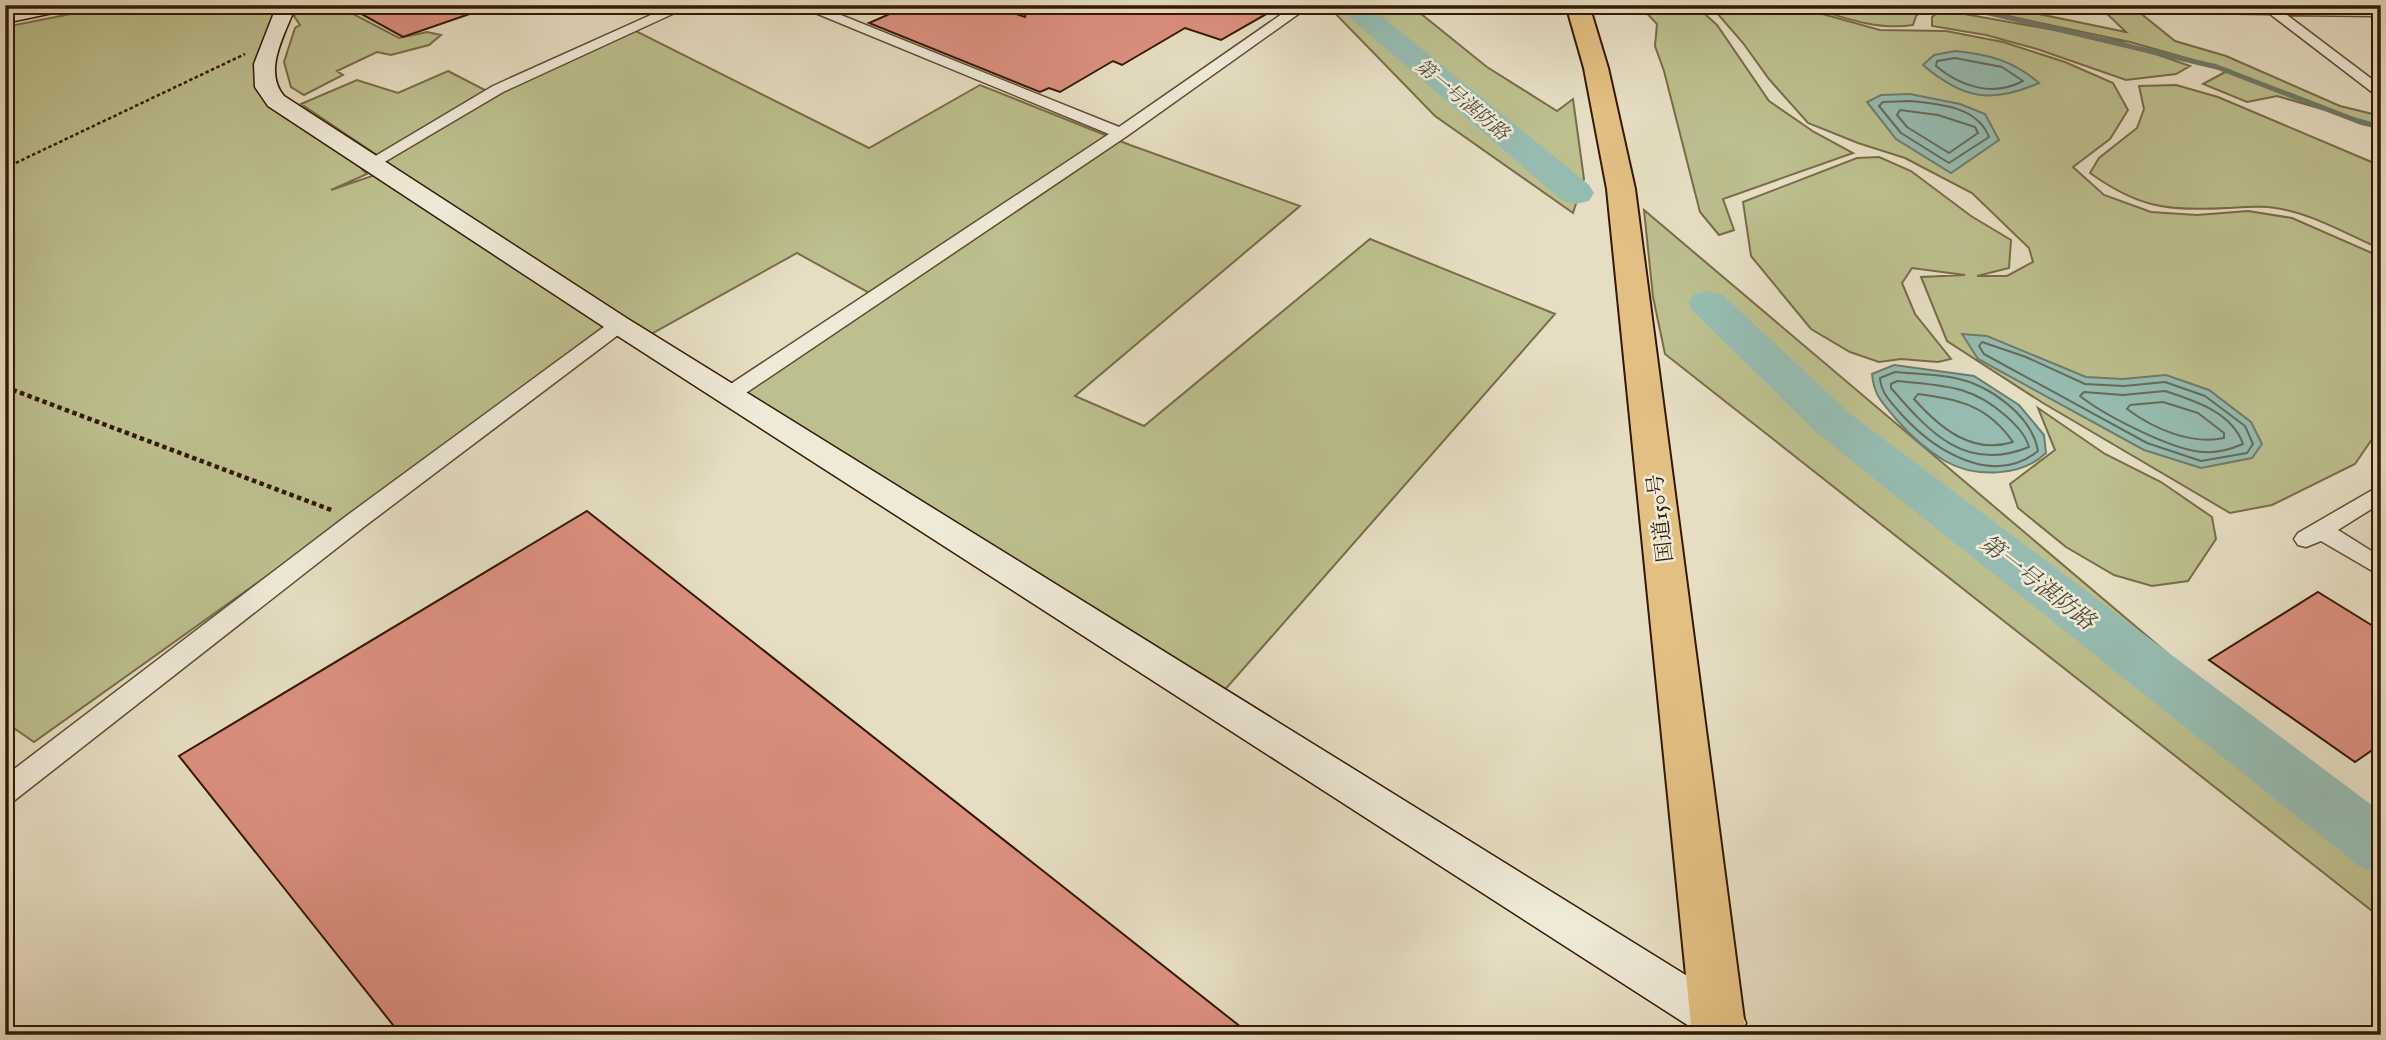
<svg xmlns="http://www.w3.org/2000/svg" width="2386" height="1040" font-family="'IM FELL English','Noto Serif JP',serif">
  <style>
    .green { fill: #bdbf8e; stroke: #796c48; stroke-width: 2 }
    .water { fill: #96bcb1; stroke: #6f7b6b; stroke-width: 2 }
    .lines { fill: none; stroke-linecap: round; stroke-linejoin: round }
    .shore { stroke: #666a5a; stroke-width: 2 }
    .stream { stroke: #6f7b6b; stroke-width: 5 }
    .river { fill: #96bcb1; fill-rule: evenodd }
    .building { fill: #dc9080; stroke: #351902; stroke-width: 2 }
    .street-casing { stroke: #614a32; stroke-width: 3 }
    .secondary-casing { stroke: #351902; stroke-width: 3 }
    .highway-casing { stroke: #351902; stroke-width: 4 }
    .path-far1 { stroke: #351902; stroke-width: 2.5; stroke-dasharray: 3.5 2.5; stroke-linecap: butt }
    .path { stroke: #351902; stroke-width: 4.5; stroke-dasharray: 4.5 3.5; stroke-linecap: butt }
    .street { fill: #efead8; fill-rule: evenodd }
    .secondary { fill: #efead8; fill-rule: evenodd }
    .highway { fill: #e3bf82; fill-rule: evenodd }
    .labels { text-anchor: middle; stroke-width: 5; stroke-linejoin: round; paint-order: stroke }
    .far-water-label { font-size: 19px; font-style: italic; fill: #524a37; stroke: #efead8 }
    .street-label { font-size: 21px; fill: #351902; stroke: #efead8 }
    .water-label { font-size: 23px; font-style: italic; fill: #524a37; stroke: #efead8 }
  </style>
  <rect width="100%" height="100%" fill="#e6dec3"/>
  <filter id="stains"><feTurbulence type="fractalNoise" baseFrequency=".00286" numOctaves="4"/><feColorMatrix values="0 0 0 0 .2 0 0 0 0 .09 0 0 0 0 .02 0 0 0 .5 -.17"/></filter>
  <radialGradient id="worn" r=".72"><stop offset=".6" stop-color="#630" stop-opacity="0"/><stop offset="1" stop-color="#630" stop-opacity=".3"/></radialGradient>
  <path class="green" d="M116 5H288L258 85 352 159 367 174 331 190 381 173 370 164 498 89 632 29 869 148 980 85 1130 145 1300 206 1075 396 1144 426 1370 239 1555 314 1215 701 730 394 875 296 797 253 642 339 619 325 34 742 5 722V27Z
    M304 5H336L399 38 427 32 441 35 429 45 391 55 377 52 337 71 343 75 304 95 291 87 284 62 295 28 300 25 294 16Z
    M1327 5H1410L1487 67 1557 111 1573 99 1584 179 1573 213 1435 116Z
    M1639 5H1695L1717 25 1769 101 1814 132 1853 153 1723 199 1734 230 1719 235 1700 212 1664 71 1655 46 1657 24Z
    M1710 5H1790L1880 30 1946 31 2003 42 2065 62 2113 83 2128 110 2110 139 2073 167 2104 195 2151 212 2197 215 2248 211 2292 218 2381 257V426L2355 464 2272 505 2230 513 2043 403 1947 341 1921 277 1965 275 1912 268 1902 283 1915 314 1951 359 1938 362 1901 359 1879 362 1850 352 1811 329 1751 256 1743 202 1857 158 1879 157 1911 171 1971 216 2011 240 2009 268 1977 276H2007L2033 262 2029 248 1972 193 1905 158 1858 143 1808 123 1769 79 1743 43Z
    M1803 5H1919L1925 9 1916 16 1913 25C1876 31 1839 16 1803 5Z
    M1956 5H1995L2126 32 2100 7 2134 8 2175 41 2226 56 2340 106 2381 116V126L2277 96 2247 102 2203 84 2229 70 2130 42Z
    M1942 10 2121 42 2190 66 2176 74 2126 80 2037 49 1986 35 1932 26V17Z
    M448 71 487 91 377 155 301 104 357 80 398 93Z
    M2176 85 2218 97 2381 166V249C2351 236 2318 217 2286 210 2267 205 2246 207 2227 208 2167 211 2139 208 2090 173L2099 158 2137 128 2144 109 2139 86Z
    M1644 210 2284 752 2381 824V918L1665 354 1653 297Z
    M2038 408 2105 454 2161 482 2212 517 2216 539 2188 581 2152 586 2114 575 2066 547 2018 508 2010 484 2055 450Z"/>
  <path class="water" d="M1955 51C1988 54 2014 61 2039 83 1991 104 1963 99 1923 65L1934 55Z
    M1910 94 1960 104 1985 114 1999 140 1951 173 1896 139 1867 102 1881 95Z
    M1962 334 1987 336 2086 377 2123 379 2166 375 2209 390 2251 422 2262 444 2252 458 2201 468 2144 450 1978 359Z
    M1894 365 1974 376 2019 405 2044 435 2046 453C2021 477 1975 478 1945 461 1928 451 1909 434 1896 419 1882 402 1874 396 1872 374Z"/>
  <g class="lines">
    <path class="shore" d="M1955 58 2002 67 2023 81C1993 97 1961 87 1936 66L1937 61Z
      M1910 101C1939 104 1977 106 1989 137L1949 163 1901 133 1879 106 1883 102Z
      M1900 110 1938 115 1975 127 1978 133 1949 153 1907 127 1897 115Z
      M1982 342 2026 357 2085 384 2124 386 2165 382 2205 396 2245 426 2253 444 2247 453 2201 461 2147 443 1984 354 1979 346Z
      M1895 372C1915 374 1936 374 1955 378 1989 385 2032 415 2038 451 1993 488 1934 450 1902 415 1892 403 1881 394 1880 378Z
      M1897 381C1942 386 1970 384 2006 416 2016 425 2025 434 2029 447 1966 473 1930 433 1891 388V384Z
      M2165 391C2195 401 2232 412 2243 444 2231 449 2218 453 2205 452 2175 452 2104 415 2080 396L2084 392 2123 395Z
      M1918 394C1960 400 1987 405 2013 442 1972 455 1940 428 1914 399Z
      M2163 402 2198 413 2224 433V438C2191 445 2154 429 2127 409L2130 405Z"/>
    <path class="stream" d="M1955 5 2217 67 2360 122 2381 127"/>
    <path class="river" d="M1335 5H1368L1589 185 1594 193 1589 201 1576 204 1563 201Z
      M1708 291 1722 294 1849 413 2381 812V874L2359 866 1817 433 1694 312 1688 303 1694 294Z"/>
  </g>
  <path class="building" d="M345 5H483L484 9 403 37Z
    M958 5H991L1025 17 1027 5H1282L1221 40 1185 28 1122 65 1113 61 1060 92 1049 88 1040 92 869 23 903 8 916 12 923 9 938 14Z
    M587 511 1251 1035H401L179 756Z
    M2318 592 2381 631V744L2355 762 2209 660Z"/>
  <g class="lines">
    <g class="street-casing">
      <path id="street" d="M673 5H692L503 92 376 167H364L362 164 493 86Z
        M796 5H816L1119 127 1295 5H1311L1127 136 737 399H723L720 394 723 389 1109 134Z
        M2275 5 2381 8V16L2287 15 2381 86V99L2270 14 2006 10 1999 6Z
        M619 319 626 321 629 325 626 329 365 526 15 800 5 804V776L349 514 612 321Z
        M2381 485V503L2338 530 2381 557V576L2321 541 2306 547 2298 545 2294 539 2298 533Z"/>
    </g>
    <g class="secondary-casing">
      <path id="secondary" d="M35 5H74L72 9 5 23V11Z
        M277 5H296C286 33 262 70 284 96L628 319 1739 1008 1746 1023 1741 1035H1703L610 331 268 106 255 87 254 64Z"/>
    </g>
    <g class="highway-casing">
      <path id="highway" d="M1566 5H1589L1608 68 1635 189 1746 1035H1692L1607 189 1584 68Z"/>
    </g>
    <path class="path-far1" d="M5 168 245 54"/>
    <path class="path" d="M5 387 334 511"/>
    <use href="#street" class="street"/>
    <use href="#secondary" class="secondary"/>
    <use href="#highway" class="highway"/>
  </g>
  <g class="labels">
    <g class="far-water-label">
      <text transform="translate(1463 99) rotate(40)" y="7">第一号湛防路</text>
    </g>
    <g class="street-label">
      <text transform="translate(1660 518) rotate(-97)" y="7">国道150号</text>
    </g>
    <g class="water-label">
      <text transform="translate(2038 582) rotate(38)" y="8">第一号湛防路</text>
    </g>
  </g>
  <rect width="2386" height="1040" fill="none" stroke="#e6dec3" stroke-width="28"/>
  <rect x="7" y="7" width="2372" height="1026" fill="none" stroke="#351902" stroke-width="3.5"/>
  <rect x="14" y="14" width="2358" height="1012" fill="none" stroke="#351902" stroke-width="2"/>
  <rect width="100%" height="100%" filter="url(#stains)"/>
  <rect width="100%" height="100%" fill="url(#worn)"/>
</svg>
